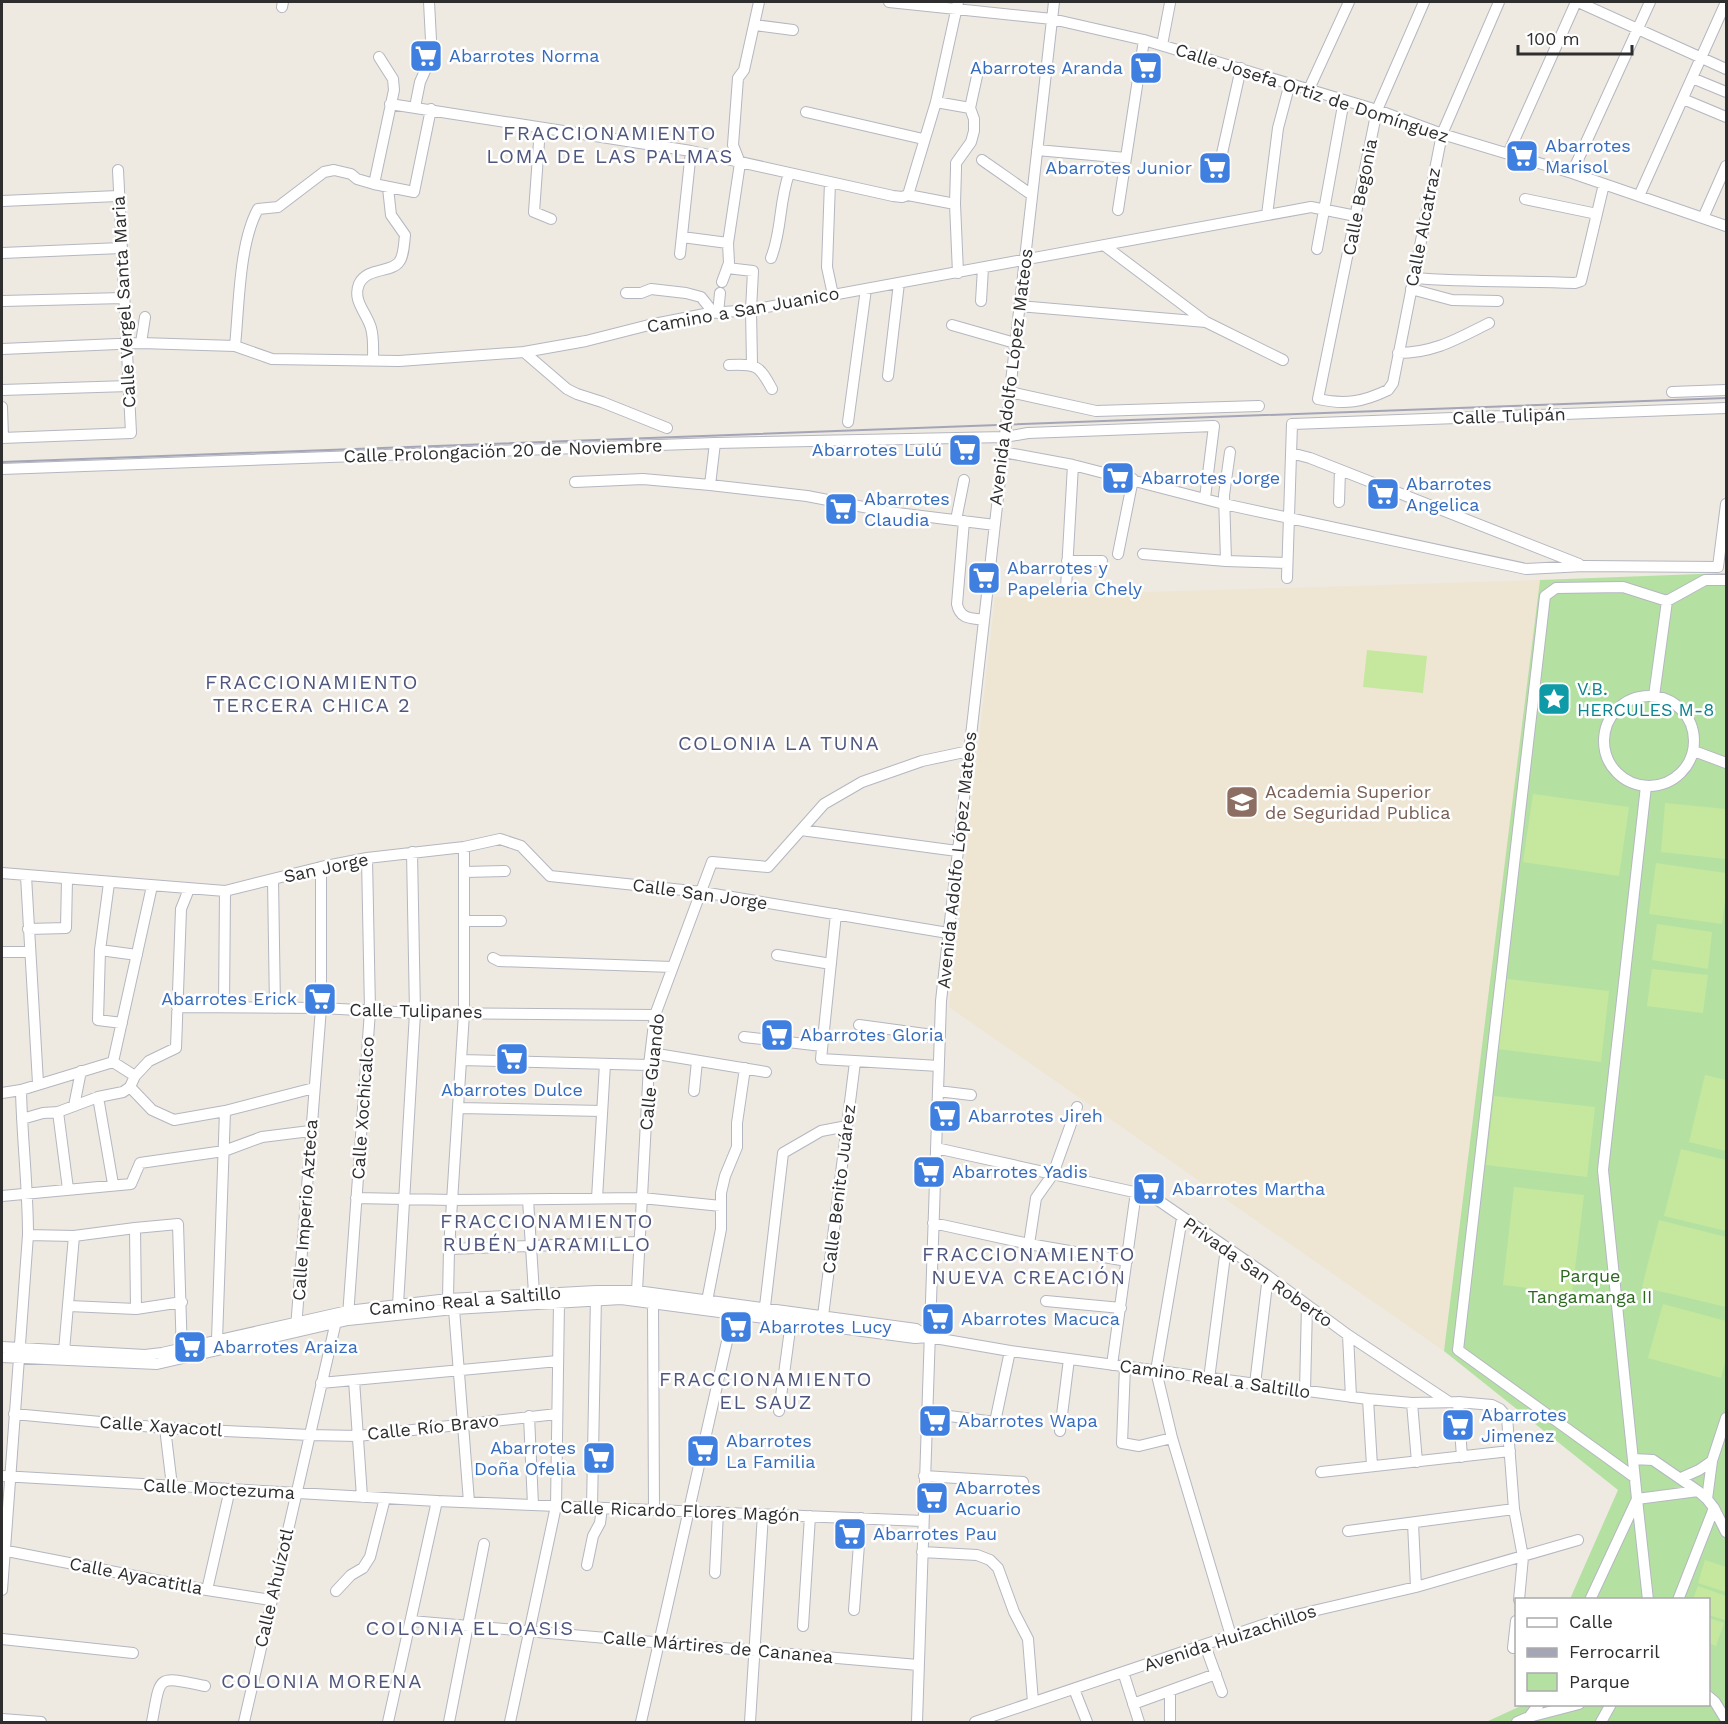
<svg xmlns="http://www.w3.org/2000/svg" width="1728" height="1724" font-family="'Work Sans',sans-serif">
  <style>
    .education { fill: #eee6d2 }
    .green { fill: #b4e1a1 }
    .pitch { fill: #c5e89e }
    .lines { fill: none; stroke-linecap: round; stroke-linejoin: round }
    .minor-casing { stroke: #b5b7c0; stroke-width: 12 }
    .minor { stroke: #fff; stroke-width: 10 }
    .rail { stroke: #a4a6b7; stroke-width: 2 }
    .labels { text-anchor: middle; stroke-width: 5; stroke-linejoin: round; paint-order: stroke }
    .shop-label { font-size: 18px; fill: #366cbe; stroke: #fff; text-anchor: start }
    .street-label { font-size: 18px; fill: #2e2e2e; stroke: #fff }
    .culture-label { font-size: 18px; fill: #0d838f; stroke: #fff; text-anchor: start }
    .education-label { font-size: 18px; fill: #785e54; stroke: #fff; text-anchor: start }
    .park-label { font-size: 18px; fill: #2b691f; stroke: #fff }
    .neighbourhood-label { font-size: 20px; letter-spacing: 1.5px; fill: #4f567d; stroke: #fff }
  </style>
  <rect width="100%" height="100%" fill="#eee9e1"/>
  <path class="education" d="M1540 580 1444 1351 949 1007 995 597Z"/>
  <path class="green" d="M1726 573V1722H1486L1523 1705 1708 1704V1600L1570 1599 1618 1490 1444 1351 1540 580Z"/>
  <path class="pitch" d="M1367 650 1427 656 1423 693 1363 687Z
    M1533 794 1629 807 1619 876 1523 862Z
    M1665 803 1726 809V859L1661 852Z
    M1656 863 1726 873V893L1722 924 1649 914Z
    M1657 924 1712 932 1708 969 1652 960Z
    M1652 969 1708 975 1703 1013 1647 1006Z
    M1507 979 1609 991 1601 1062 1498 1049Z
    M1705 1075 1726 1080V1151L1689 1142Z
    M1494 1096 1595 1107 1587 1177 1486 1165Z
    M1681 1149 1726 1160V1231L1664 1216Z
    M1514 1187 1584 1195 1572 1293 1503 1285Z
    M1659 1220 1726 1237V1307L1642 1287Z
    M1663 1304 1726 1321V1359L1721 1378 1648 1358Z
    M1705 1560 1726 1567V1592L1698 1583Z
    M1698 1586 1726 1596 1725 1620 1709 1615 1708 1600 1693 1599Z
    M1709 1618 1724 1623 1716 1646 1709 1643Z"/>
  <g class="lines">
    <g class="minor-casing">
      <path id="minor" d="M889 2 1052 19 1144 40 1377 110 1442 134 1572 173 1726 226
        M1424 2 1377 110 1318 399C1345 405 1363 402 1388 390L1393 383 1442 134 1499 2
        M1578 2 1726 69
        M282 7 283 2
        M755 25 793 30
        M1162 45 1170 3
        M1692 78 1726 92
        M1309 89 1349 2
        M1683 99 1726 117
        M936 102 970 108
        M390 104 691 151 893 196 902 197 908 195 955 204
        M415 107 420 82 428 64 431 40 429 2
        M970 108 977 76
        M806 112 923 139
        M540 128 534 212 551 219
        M1037 150 1126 158
        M1508 154 1576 2
        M1221 158 1241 68
        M982 160 1032 195
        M1572 173 1650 2
        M830 182 827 267 833 295
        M374 184 394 90 393 79 379 57
        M908 195 936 102 958 2
        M1639 196 1726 2
        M1525 199 1597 214
        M2 201 118 196
        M1118 210 1144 40
        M1267 215 1278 128 1290 83
        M1703 218 1726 166
        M682 237 728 243
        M1105 246 1206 322 1283 360
        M1317 249 1344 100
        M2 253 121 248
        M680 254 691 151
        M771 258C782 231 779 201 789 174
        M727 268 753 271 751 310 752 364
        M958 273 955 204 956 169V163L971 142 974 131V119L970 108
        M1413 278C1467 282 1520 281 1575 283L1581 281 1604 184
        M722 282 729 263 728 243 740 163 733 145 738 78 744 70 759 2
        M1411 289 1452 300 1498 301
        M626 293H641L651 289 686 293 701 297 709 307 710 313
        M2 301 124 298
        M981 301 983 268
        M1019 306 1206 322
        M718 313 720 293
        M952 325 1015 343
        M141 343 145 317
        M235 346C239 307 239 243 258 209L278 207 324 172 334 170 351 174 357 179 374 184 414 192 431 109
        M2 349 141 343 235 346 272 359 399 361 524 352 586 341 649 325 710 313 751 310 1311 207 1356 216
        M524 352 567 389 577 394 602 402 667 428
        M1398 353C1434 353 1457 339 1489 323
        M373 361C373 350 374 338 371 328 367 313 352 301 359 284 367 267 391 273 399 262 404 256 404 243 405 235L391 215 388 188
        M729 365C757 364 759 365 772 389
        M888 376 899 283
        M2 390 129 386
        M1010 392 1096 411 1259 406
        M1672 392 1726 390
        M2 407 3 438
        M848 422 866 289
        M2 438 131 433 118 170
        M1003 452 1073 465 1224 504 1526 569 1584 566 1718 567 1726 504
        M1291 453 1310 458 1579 564
        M2 469 715 443 1005 437 1028 433 1214 426 1205 498
        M575 482 643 479 710 485 807 496 889 512 995 525
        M710 485 715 443
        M1339 502 1340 470
        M956 520 964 480
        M964 521 957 604C960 619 970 618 984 620
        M1118 554 1133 479
        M1143 554 1226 561 1287 563
        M1067 561H1102
        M1226 561 1224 495 1230 452
        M1287 578 1292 424 1726 408
        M1066 588 1073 465
        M1667 601 1705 580H1726
        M1604 741a45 45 0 1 1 90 0a45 45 0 1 1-90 0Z
        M1694 751 1726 763
        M801 830 957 851
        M464 847V1013L449 1249 448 1299 454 1309 469 1502
        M465 872 505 871
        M2 873 225 891 321 867 367 858 464 847 500 839 521 846 550 876 702 892 948 933
        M26 876 38 1083
        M273 879 275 1008
        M109 883 100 950 98 1020 122 1023
        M836 914 821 1059 939 1066
        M465 921H501
        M28 929 66 928 67 879
        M100 950 137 955
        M2 952H29
        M777 955 831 964
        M493 958 499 961 672 967
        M177 1007 321 1008 415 1013 655 1015
        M224 1007 225 891
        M859 1025 940 1036
        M744 1037 822 1046
        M651 1053 766 1072
        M461 1060 649 1065
        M113 1062 152 886
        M113 1062 135 1076
        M130 1087 152 1110 174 1120 225 1111 314 1088
        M694 1091 697 1061
        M938 1091 971 1095
        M2 1093 21 1090 113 1062
        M98 1097 113 1184
        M74 1106 81 1071
        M459 1108 602 1111
        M58 1112 68 1189
        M22 1119 43 1113 58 1112 98 1097 123 1092 130 1087 135 1076 149 1061 176 1048 181 909 189 889
        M936 1148 1152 1196 1268 1276 1348 1335 1449 1402
        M2 1196 131 1184 140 1163 224 1151 262 1137 310 1131
        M356 1198 452 1200 642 1198 721 1206
        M597 1198 605 1064
        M528 1200 534 1293
        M1182 1218 1156 1371 1172 1438 1231 1636
        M933 1223 1029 1244 1127 1261
        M135 1228 136 1309
        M28 1235 74 1236 135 1228 178 1224 182 1355
        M1029 1244 1036 1198 1053 1174 1077 1107
        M449 1249 640 1242
        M637 1291 649 1065 655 1015 712 862 768 867 824 804 862 782 922 761 969 751
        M707 1301 721 1229V1193L725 1176 737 1147V1123L745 1068
        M1046 1301 1121 1308
        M653 1303 654 1510
        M398 1305 415 1013 412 852
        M69 1306 136 1309 182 1302
        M764 1315 783 1153 821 1131 847 1126
        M348 1316 370 1011 367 858
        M823 1316 855 1062
        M296 1328 321 1008V867
        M1348 1335 1351 1397
        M217 1340 225 1111
        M2 1347 145 1355 162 1353 348 1311 448 1299 596 1291H637L916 1329 929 1337
        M64 1351 74 1236
        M2 1357 157 1364 348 1320 454 1309 621 1299 915 1338 929 1337 1010 1351 1368 1399 1412 1403 1458 1402 1492 1405 1500 1409 1507 1417 1514 1509 1523 1557 1519 1600
        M1112 1365 1136 1192
        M1125 1366 1122 1443 1139 1446 1172 1438
        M1209 1379 1226 1248
        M354 1380 362 1497
        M321 1383 558 1361
        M1255 1384 1268 1276
        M1305 1391 1307 1305
        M1368 1399 1372 1466
        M1458 1402 1462 1457
        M1412 1403 1417 1462
        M779 1411 791 1322
        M926 1413 995 1422 1010 1351
        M14 1414 165 1428 309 1435 358 1436 557 1414
        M529 1416 533 1505
        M165 1428 172 1486
        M1060 1431 1069 1359
        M1633 1459 1653 1460 1698 1491 1707 1499 1714 1508 1726 1532
        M1321 1472 1510 1451
        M2 1476 437 1501 923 1521
        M924 1476 1023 1482
        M1634 1477 1458 1350 1545 596 1556 588 1623 587 1667 601 1654 696
        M1681 1478 1699 1470 1712 1461
        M1707 1499 1712 1461 1726 1418
        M592 1507 596 1295
        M1413 1523 1416 1587
        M1348 1531 1514 1509
        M2 1550 207 1590 271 1600
        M922 1552 977 1555 990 1560 998 1568 1014 1612 1028 1639 1033 1702
        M587 1565 593 1536 600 1523 602 1508
        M715 1573 718 1512
        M2 1590 28 1235C28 1186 22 1139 21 1090
        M207 1590 230 1489
        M336 1591 351 1575 363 1568 370 1557 385 1498
        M1590 1600 1637 1499 1603 1170 1646 786
        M1648 1600 1637 1499 1698 1491
        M1678 1600 1714 1508
        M854 1610 861 1518
        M411 1621 918 1665
        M803 1626 810 1516
        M2 1639 133 1653
        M1205 1645 1222 1692
        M1513 1648 1516 1621
        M1125 1678 1139 1722
        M1074 1689 1087 1722
        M1708 1696 1715 1702 1726 1720
        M1133 1704 1216 1674
        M2 1719 41 1722
        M152 1722C161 1674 156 1676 205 1686
        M244 1722 337 1317
        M388 1722 437 1501
        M449 1722 484 1544
        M510 1722 556 1506 559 1302
        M641 1722 733 1315
        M750 1722 763 1514
        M917 1722 941 1001 1054 2
        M975 1722 1283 1618 1416 1587 1578 1540
        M1170 1722V1691
        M1517 1722 1529 1717 1539 1704
        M1526 1722 1529 1717 1579 1704
        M1601 1722 1611 1704"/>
    </g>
    <use href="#minor" class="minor"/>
    <path class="rail" d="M2 462 1726 398"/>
  </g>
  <defs>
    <g id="supermarket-square" transform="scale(1.725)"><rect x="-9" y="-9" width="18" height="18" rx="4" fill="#3f7fe0" stroke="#fff"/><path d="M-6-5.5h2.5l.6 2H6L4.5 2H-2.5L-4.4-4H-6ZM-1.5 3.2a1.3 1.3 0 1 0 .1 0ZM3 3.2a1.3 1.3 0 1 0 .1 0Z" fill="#fff"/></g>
    <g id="sight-square" transform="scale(1.725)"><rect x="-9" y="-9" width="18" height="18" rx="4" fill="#0f9aa8" stroke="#fff"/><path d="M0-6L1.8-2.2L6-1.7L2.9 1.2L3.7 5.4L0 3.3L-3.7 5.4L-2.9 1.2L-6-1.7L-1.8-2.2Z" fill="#fff"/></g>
    <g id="university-square" transform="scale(1.725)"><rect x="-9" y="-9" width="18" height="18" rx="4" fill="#8d6e63" stroke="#fff"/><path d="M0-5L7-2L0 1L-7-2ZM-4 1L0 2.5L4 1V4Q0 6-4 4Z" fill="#fff"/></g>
  </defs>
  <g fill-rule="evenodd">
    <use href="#supermarket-square" x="426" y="56"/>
    <use href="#supermarket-square" x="1146" y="68"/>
    <use href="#supermarket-square" x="1522" y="156"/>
    <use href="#supermarket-square" x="1215" y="168"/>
    <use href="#supermarket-square" x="965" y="450"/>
    <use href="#supermarket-square" x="1118" y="478"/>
    <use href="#supermarket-square" x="1383" y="494"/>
    <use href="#supermarket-square" x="841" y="509"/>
    <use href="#supermarket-square" x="984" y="578"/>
    <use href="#sight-square" x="1554" y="699"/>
    <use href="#university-square" x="1242" y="802"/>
    <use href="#supermarket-square" x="320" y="999"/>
    <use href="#supermarket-square" x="777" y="1035"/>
    <use href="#supermarket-square" x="512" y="1059"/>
    <use href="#supermarket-square" x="945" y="1116"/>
    <use href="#supermarket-square" x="929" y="1172"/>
    <use href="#supermarket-square" x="1149" y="1189"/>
    <use href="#supermarket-square" x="938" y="1319"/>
    <use href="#supermarket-square" x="736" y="1327"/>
    <use href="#supermarket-square" x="190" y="1347"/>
    <use href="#supermarket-square" x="935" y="1421"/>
    <use href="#supermarket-square" x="1458" y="1425"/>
    <use href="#supermarket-square" x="703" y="1451"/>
    <use href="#supermarket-square" x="599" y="1458"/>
    <use href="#supermarket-square" x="932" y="1498"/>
    <use href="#supermarket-square" x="850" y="1534"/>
  </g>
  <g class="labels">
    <g class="shop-label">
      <text x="449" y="62">Abarrotes Norma</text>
      <text x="1123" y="74" text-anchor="end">Abarrotes Aranda</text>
      <text x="1545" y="152">Abarrotes<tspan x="1545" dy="21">Marisol</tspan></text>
      <text x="1192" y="174" text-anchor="end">Abarrotes Junior</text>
      <text x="942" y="456" text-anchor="end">Abarrotes Lulú</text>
      <text x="1141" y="484">Abarrotes Jorge</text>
      <text x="1406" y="490">Abarrotes<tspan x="1406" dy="21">Angelica</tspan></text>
      <text x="864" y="505">Abarrotes<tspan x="864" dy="21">Claudia</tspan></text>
      <text x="1007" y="574">Abarrotes y<tspan x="1007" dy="21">Papeleria Chely</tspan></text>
      <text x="297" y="1005" text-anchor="end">Abarrotes Erick</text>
      <text x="800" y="1041">Abarrotes Gloria</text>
      <text x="512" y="1096" text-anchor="middle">Abarrotes Dulce</text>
      <text x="968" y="1122">Abarrotes Jireh</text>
      <text x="952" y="1178">Abarrotes Yadis</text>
      <text x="1172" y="1195">Abarrotes Martha</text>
      <text x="961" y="1325">Abarrotes Macuca</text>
      <text x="759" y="1333">Abarrotes Lucy</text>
      <text x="213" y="1353">Abarrotes Araiza</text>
      <text x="1481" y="1421">Abarrotes<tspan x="1481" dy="21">Jimenez</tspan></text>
      <text x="958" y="1427">Abarrotes Wapa</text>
      <text x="726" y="1447">Abarrotes<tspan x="726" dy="21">La Familia</tspan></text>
      <text x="576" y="1454" text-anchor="end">Abarrotes<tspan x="576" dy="21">Doña Ofelia</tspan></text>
      <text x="955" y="1494">Abarrotes<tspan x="955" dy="21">Acuario</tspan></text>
      <text x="873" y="1540">Abarrotes Pau</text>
    </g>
    <g class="street-label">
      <text transform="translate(1312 93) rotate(18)" y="6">Calle Josefa Ortiz de Domínguez</text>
      <text transform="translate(1360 197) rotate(-79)" y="6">Calle Begonia</text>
      <text transform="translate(1423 227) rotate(-79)" y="6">Calle Alcatraz</text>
      <text transform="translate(124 302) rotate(-93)" y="6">Calle Vergel Santa Maria</text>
      <text transform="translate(743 310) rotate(-10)" y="6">Camino a San Juanico</text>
      <text transform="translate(1011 377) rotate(-83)" y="6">Avenida Adolfo López Mateos</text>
      <text transform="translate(1509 416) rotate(-2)" y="6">Calle Tulipán</text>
      <text transform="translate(503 451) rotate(-2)" y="6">Calle Prolongación 20 de Noviembre</text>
      <text transform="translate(957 860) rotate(-84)" y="6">Avenida Adolfo López Mateos</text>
      <text transform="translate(326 868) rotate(-12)" y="6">San Jorge</text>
      <text transform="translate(700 894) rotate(8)" y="6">Calle San Jorge</text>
      <text transform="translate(416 1011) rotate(1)" y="6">Calle Tulipanes</text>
      <text transform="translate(652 1072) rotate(-84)" y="6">Calle Guando</text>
      <text transform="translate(363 1108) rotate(-86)" y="6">Calle Xochicalco</text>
      <text transform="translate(839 1189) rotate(-83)" y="6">Calle Benito Juárez</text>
      <text transform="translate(305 1210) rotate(-86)" y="6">Calle Imperio Azteca</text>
      <text transform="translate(1258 1272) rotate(35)" y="6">Privada San Roberto</text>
      <text transform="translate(465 1301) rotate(-5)" y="6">Camino Real a Saltillo</text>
      <text transform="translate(1215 1379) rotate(8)" y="6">Camino Real a Saltillo</text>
      <text transform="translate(161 1426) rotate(4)" y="6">Calle Xayacotl</text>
      <text transform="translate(433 1427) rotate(-6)" y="6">Calle Río Bravo</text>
      <text transform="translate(219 1489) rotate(3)" y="6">Calle Moctezuma</text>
      <text transform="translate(680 1511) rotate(2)" y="6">Calle Ricardo Flores Magón</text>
      <text transform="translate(136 1576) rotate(11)" y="6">Calle Ayacatitla</text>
      <text transform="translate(274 1588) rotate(-77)" y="6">Calle Ahuízotl</text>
      <text transform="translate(1230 1638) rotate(-18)" y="6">Avenida Huizachillos</text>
      <text transform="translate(718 1647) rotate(5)" y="6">Calle Mártires de Cananea</text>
    </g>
    <g class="culture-label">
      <text x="1577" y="695">V.B.<tspan x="1577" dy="21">HERCULES M-8</tspan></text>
    </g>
    <g class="education-label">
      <text x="1265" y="798">Academia Superior<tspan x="1265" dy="21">de Seguridad Publica</tspan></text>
    </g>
    <g class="park-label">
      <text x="1590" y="1282">Parque<tspan x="1590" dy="21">Tangamanga II</tspan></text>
    </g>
    <g class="neighbourhood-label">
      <text x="610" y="140">FRACCIONAMIENTO<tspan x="610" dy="23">LOMA DE LAS PALMAS</tspan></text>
      <text x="312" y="689">FRACCIONAMIENTO<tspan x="312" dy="23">TERCERA CHICA 2</tspan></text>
      <text x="779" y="750">COLONIA LA TUNA</text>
      <text x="547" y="1228">FRACCIONAMIENTO<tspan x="547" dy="23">RUBÉN JARAMILLO</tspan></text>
      <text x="1029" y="1261">FRACCIONAMIENTO<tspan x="1029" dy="23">NUEVA CREACIÓN</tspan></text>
      <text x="766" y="1386">FRACCIONAMIENTO<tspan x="766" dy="23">EL SAUZ</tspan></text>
      <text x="470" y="1635">COLONIA EL OASIS</text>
      <text x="322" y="1688">COLONIA MORENA</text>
    </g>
  </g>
  <rect width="1728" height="1724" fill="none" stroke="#2e2e2e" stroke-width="6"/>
  <rect x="1515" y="1598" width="195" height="108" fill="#ffffff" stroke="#ababab" stroke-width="1.5"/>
  <rect x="1527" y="1618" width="30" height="9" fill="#ffffff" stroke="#ababab" stroke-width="1.5"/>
  <text x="1569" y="1628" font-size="18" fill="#2e2e2e">Calle</text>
  <rect x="1527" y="1648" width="30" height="9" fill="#a4a6b7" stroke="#ababab" stroke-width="1.5"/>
  <text x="1569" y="1658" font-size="18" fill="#2e2e2e">Ferrocarril</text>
  <rect x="1527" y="1673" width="30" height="18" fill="#b4e1a1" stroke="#ababab" stroke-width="1.5"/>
  <text x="1569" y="1688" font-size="18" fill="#2e2e2e">Parque</text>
  <path d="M1518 45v9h114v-9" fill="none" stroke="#2e2e2e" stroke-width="3"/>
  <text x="1527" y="45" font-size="18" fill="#2e2e2e" stroke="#ffffff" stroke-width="4.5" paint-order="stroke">100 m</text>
</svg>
